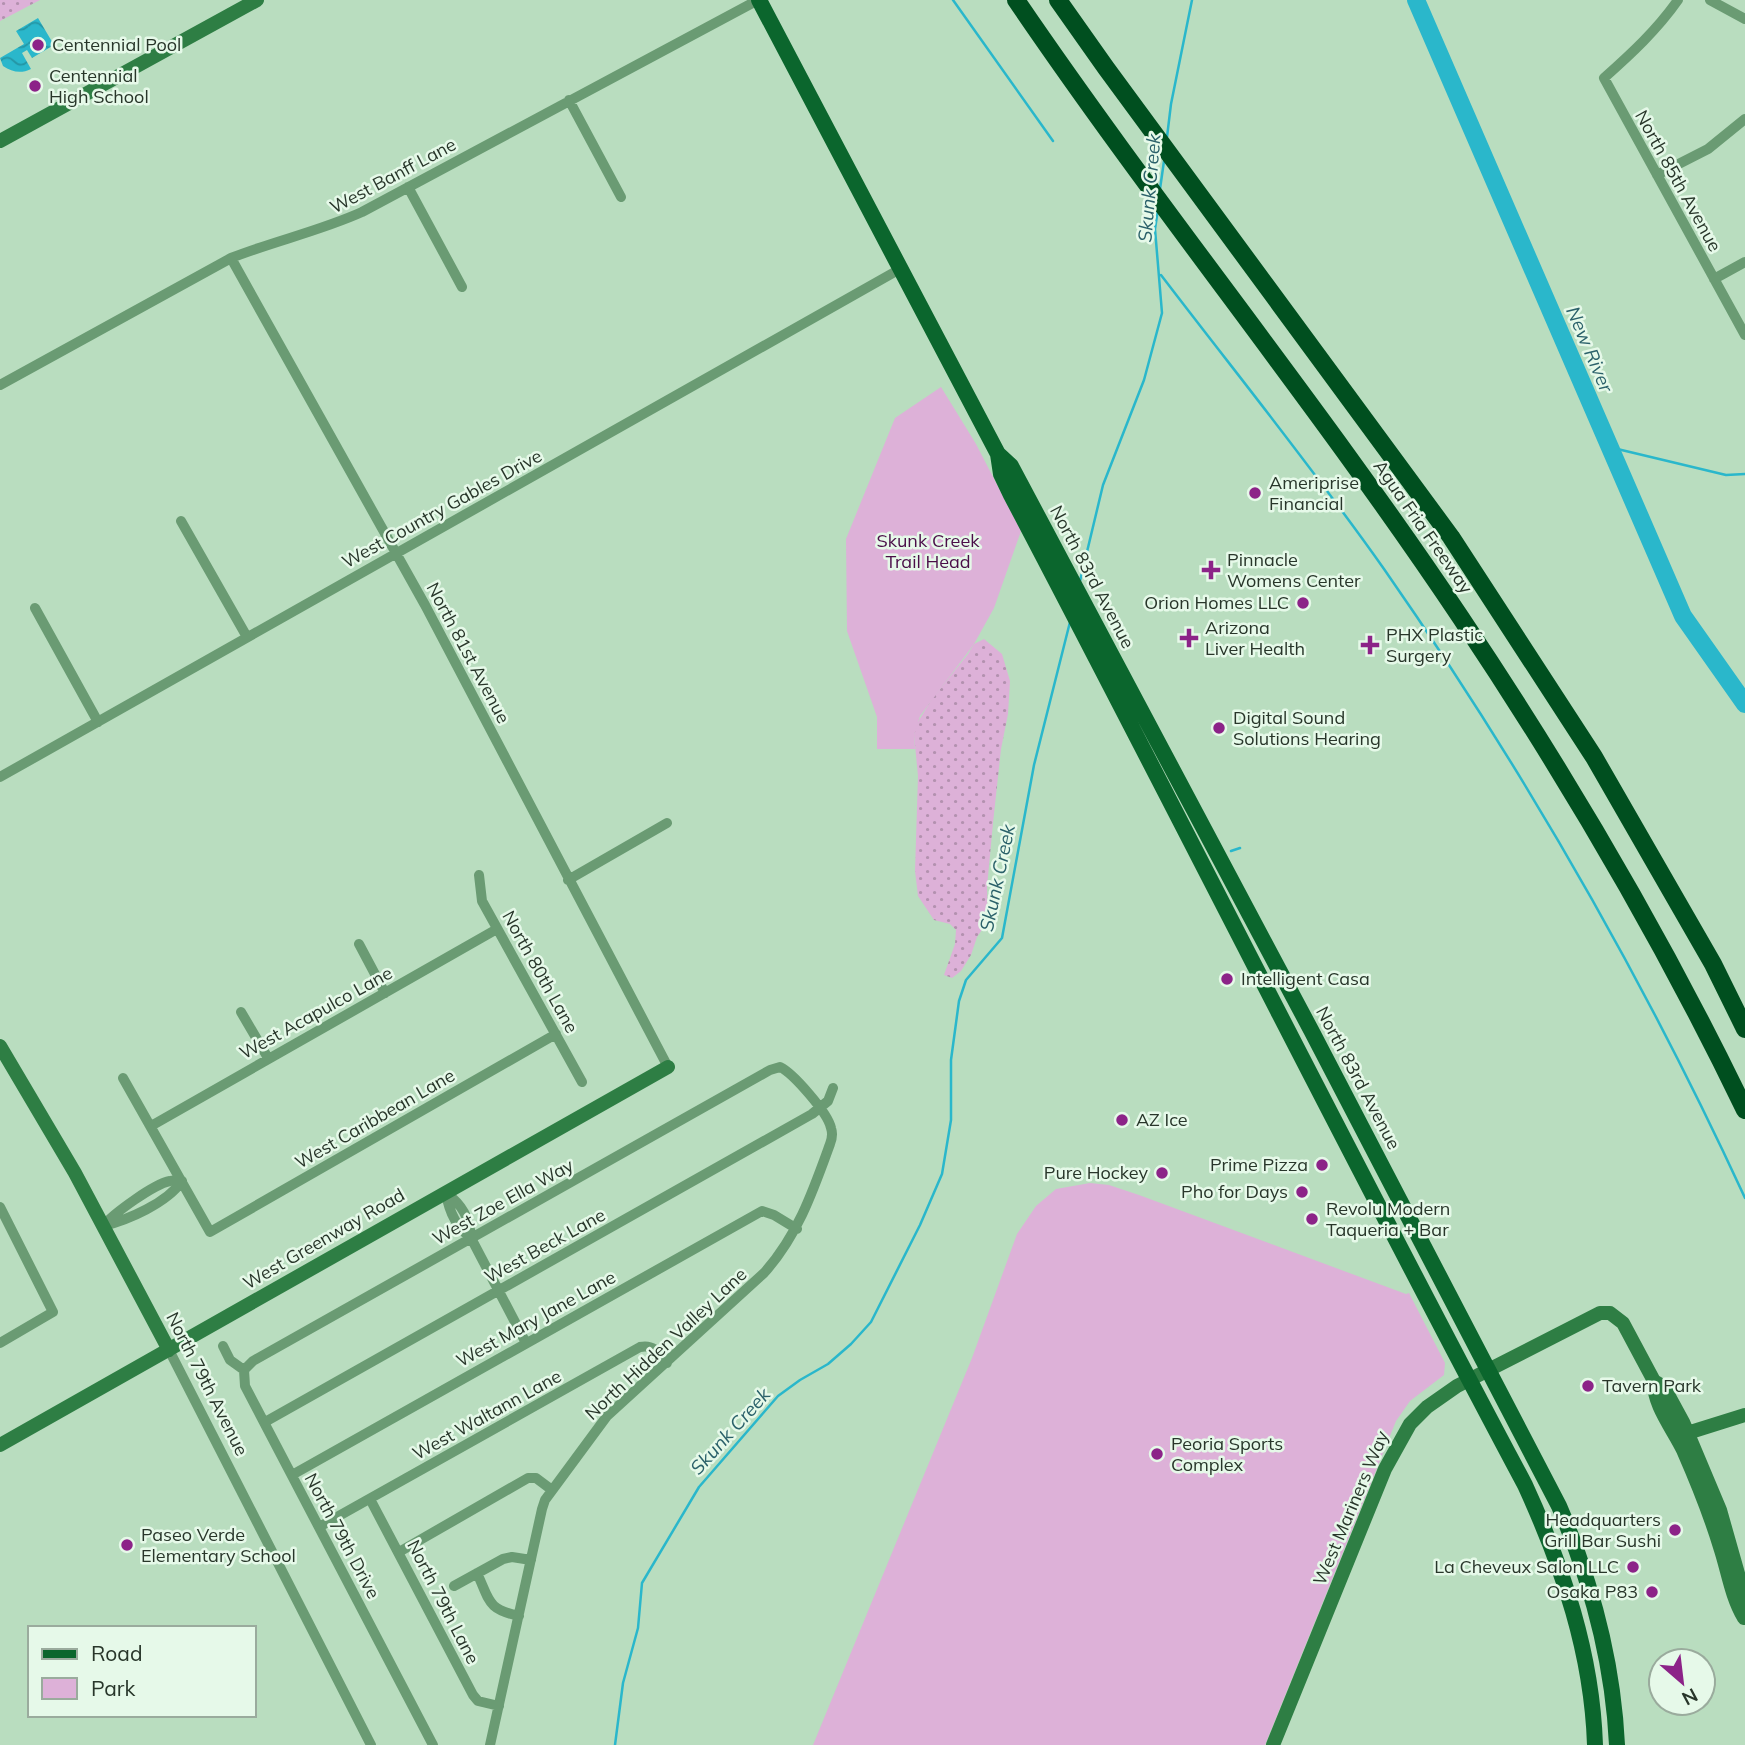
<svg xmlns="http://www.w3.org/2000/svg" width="1745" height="1745" font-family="Mulish,sans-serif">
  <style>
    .grass { fill: url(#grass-dots) }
    .park { fill: #ddb1d8 }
    .water { fill: url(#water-waves) }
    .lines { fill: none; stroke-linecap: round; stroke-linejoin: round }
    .stream { stroke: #2ab7cb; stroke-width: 2.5 }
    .river { stroke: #2ab7cb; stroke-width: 18 }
    .street { stroke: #6a9b73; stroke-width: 10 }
    .secondary { stroke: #2e7e44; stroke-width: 14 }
    .primary { stroke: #0b662d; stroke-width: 16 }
    .highway { stroke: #004f1f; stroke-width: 18 }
    .poi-dot { fill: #8c2388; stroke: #e6f9e9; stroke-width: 2.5 }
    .labels { text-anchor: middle; stroke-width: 5; stroke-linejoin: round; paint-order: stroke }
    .poi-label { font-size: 18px; fill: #28362a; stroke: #e6f9e9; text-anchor: start }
    .street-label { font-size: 18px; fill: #28362a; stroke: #e6f9e9 }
    .park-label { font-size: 18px; fill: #4a0d48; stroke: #e6f9e9 }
    .water-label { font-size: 19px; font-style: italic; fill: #2b616a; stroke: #e6f9e9 }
  </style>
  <defs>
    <pattern id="grass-dots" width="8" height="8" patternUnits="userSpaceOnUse" patternTransform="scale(1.75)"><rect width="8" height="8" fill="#ddb1d8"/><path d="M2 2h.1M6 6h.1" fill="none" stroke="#b391af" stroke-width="1.8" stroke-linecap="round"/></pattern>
    <pattern id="water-waves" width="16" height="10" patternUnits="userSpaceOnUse" patternTransform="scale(1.75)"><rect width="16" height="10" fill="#2ab7cb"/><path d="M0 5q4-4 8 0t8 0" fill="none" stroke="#2496a5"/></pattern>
  </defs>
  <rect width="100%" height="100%" fill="#b9ddbf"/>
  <path class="grass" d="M0 0H40L0 21Z
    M984 639 1002 654 1010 681 1008 714 1001 749 993 823 987 887 988 921 977 937 971 955 961 971 952 978 944 975 955 944 956 930 950 924 934 920 918 896 915 871 918 776 914 735 916 725 932 699 968 654 974 644Z"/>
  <path class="park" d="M941 387 976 444 1021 531 994 608 974 644 920 716 914 735 915 749H877V717L847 631 846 539 895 418Z
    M1090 1183 1109 1185 1139 1195 1406 1294 1409 1293 1445 1363 1444 1375 1410 1401 1396 1421 1265 1745H813L972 1358 1017 1234 1036 1206 1056 1189Z"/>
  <path class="water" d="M38 18 54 45 32 58 27 50 22 53 31 69C21 74 12 72 3 66L0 58 24 44 16 31Z"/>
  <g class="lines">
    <path class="stream" d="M953 0 1053 141
      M1167 137 1171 104 1192 0
      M1160 189 1164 161
      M1161 275C1235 372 1313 468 1384 569 1522 767 1644 979 1745 1198
      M1609 447 1726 475 1745 474
      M1080 581 1103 485 1144 380 1162 313 1155 229 1158 209
      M1231 851 1240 848
      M615 1745 623 1683 638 1628 642 1583 699 1487 778 1396 800 1380 828 1364 851 1344 871 1322 920 1225 942 1174 951 1120V1060L959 1001 966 980 1002 938 1034 765 1070 622"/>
    <path class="river" d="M1416 0 1683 616 1745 704"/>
    <path class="street" d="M1678 0C1657 30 1631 54 1604 78L1745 335
      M1710 0 1745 19
      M569 100 621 197
      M1657 175 1708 149 1745 119
      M408 187 462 287
      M231 258 425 605 668 1067
      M1714 279 1745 262
      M0 385 231 258C274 241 320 231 362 212L758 0
      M181 521 247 637
      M35 608 98 722
      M0 777 900 269
      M479 875 482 901 582 1082
      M568 880 667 823
      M359 944 385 993
      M241 1012 268 1058
      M123 1078 210 1232 556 1034
      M151 1126 497 929
      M446 1193C462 1204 470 1218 471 1238L526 1343
      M446 1193C449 1212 456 1227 471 1238
      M0 1207 53 1312 0 1343
      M103 1226C114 1213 154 1184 170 1181 174 1180 178 1181 182 1181
      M103 1226C128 1220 167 1203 182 1181
      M223 1346 230 1360 244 1370
      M169 1350 371 1745
      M244 1370 253 1361 770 1070 780 1067C793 1073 828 1113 831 1128 833 1134 832 1139 830 1144 813 1191 798 1235 764 1273L607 1416 545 1500 542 1509 490 1745
      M244 1370 245 1386 433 1745
      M265 1422 812 1114 828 1101 833 1088
      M292 1475 762 1211 774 1215 797 1229
      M370 1499 473 1695 478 1701 499 1706
      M319 1527 640 1347C654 1344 659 1353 667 1363
      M399 1552 528 1478H536L552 1490
      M477 1573C490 1601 487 1609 519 1616
      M454 1586 503 1559 512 1557 531 1560"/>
    <path class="secondary" d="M0 141 257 0
      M0 1046 75 1173 169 1350
      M1654 1381C1653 1405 1673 1429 1683 1450 1697 1482 1710 1514 1720 1547 1728 1571 1731 1596 1744 1618
      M1681 1435 1745 1415
      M0 1445 668 1067
      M1273 1745 1385 1469 1410 1424 1427 1407 1457 1386 1600 1313H1610L1623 1323 1654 1381 1664 1387 1683 1422 1720 1510 1745 1598"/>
    <path class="primary" d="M759 0 998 454 1001 474 1011 495C1184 824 1350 1157 1525 1485 1563 1568 1592 1653 1595 1745
      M998 454 1011 466 1311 1030 1559 1506C1592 1583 1613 1661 1617 1745"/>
    <path class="highway" d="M1016 0C1159 210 1320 407 1461 618 1566 775 1663 940 1745 1110
      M1058 0 1106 68 1451 537 1594 757 1713 964 1745 1029"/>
  </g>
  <g class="poi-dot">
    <circle cx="38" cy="45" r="7"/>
    <circle cx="35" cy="86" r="7"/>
    <circle cx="1255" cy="493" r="7"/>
    <path d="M1207.5 559.5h7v7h7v7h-7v7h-7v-7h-7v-7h7z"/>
    <circle cx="1303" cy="603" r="7"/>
    <path d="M1185.5 627.5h7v7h7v7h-7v7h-7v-7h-7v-7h7z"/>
    <path d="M1366.5 634.5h7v7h7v7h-7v7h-7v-7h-7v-7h7z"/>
    <circle cx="1219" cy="728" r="7"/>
    <circle cx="1227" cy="979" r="7"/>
    <circle cx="1122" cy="1120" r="7"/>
    <circle cx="1322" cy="1165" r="7"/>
    <circle cx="1162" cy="1173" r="7"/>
    <circle cx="1302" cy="1192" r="7"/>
    <circle cx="1312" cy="1219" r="7"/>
    <circle cx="1588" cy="1386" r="7"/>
    <circle cx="1157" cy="1454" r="7"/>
    <circle cx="1675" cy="1530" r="7"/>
    <circle cx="127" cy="1545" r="7"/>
    <circle cx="1633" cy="1567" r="7"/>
    <circle cx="1652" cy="1592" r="7"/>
  </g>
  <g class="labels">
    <g class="poi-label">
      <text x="52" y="51">Centennial Pool</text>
      <text x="49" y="82">Centennial<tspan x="49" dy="21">High School</tspan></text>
      <text x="1269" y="489">Ameriprise<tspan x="1269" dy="21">Financial</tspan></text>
      <text x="1227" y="566">Pinnacle<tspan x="1227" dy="21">Womens Center</tspan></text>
      <text x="1289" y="609" text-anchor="end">Orion Homes LLC</text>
      <text x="1205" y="634">Arizona<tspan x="1205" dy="21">Liver Health</tspan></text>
      <text x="1386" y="641">PHX Plastic<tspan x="1386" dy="21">Surgery</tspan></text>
      <text x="1233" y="724">Digital Sound<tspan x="1233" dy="21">Solutions Hearing</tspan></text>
      <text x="1241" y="985">Intelligent Casa</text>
      <text x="1136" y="1126">AZ Ice</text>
      <text x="1308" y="1171" text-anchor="end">Prime Pizza</text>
      <text x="1148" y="1179" text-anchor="end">Pure Hockey</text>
      <text x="1288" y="1198" text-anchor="end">Pho for Days</text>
      <text x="1326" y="1215">Revolu Modern<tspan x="1326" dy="21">Taqueria + Bar</tspan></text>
      <text x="1602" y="1392">Tavern Park</text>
      <text x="1171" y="1450">Peoria Sports<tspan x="1171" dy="21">Complex</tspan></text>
      <text x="1661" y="1526" text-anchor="end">Headquarters<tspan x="1661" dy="21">Grill Bar Sushi</tspan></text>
      <text x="141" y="1541">Paseo Verde<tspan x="141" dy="21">Elementary School</tspan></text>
      <text x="1619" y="1573" text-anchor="end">La Cheveux Salon LLC</text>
      <text x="1638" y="1598" text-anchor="end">Osaka P83</text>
    </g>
    <g class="street-label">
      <text transform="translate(393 176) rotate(-28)" y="6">West Banff Lane</text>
      <text transform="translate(1678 181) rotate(61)" y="6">North 85th Avenue</text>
      <text transform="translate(442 509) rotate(-29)" y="6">West Country Gables Drive</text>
      <text transform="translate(1423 527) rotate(55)" y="6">Agua Fria Freeway</text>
      <text transform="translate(1092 577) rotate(62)" y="6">North 83rd Avenue</text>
      <text transform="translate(468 653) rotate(62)" y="6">North 81st Avenue</text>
      <text transform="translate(540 972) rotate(61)" y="6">North 80th Lane</text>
      <text transform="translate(316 1013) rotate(-29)" y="6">West Acapulco Lane</text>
      <text transform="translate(1358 1078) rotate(62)" y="6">North 83rd Avenue</text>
      <text transform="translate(375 1119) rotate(-30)" y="6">West Caribbean Lane</text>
      <text transform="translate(503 1202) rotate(-29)" y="6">West Zoe Ella Way</text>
      <text transform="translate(324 1239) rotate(-30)" y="6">West Greenway Road</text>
      <text transform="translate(545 1246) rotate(-29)" y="6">West Beck Lane</text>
      <text transform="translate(536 1319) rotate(-29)" y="6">West Mary Jane Lane</text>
      <text transform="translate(666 1344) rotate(-43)" y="6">North Hidden Valley Lane</text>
      <text transform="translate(207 1384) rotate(63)" y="6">North 79th Avenue</text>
      <text transform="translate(487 1415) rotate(-29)" y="6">West Waltann Lane</text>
      <text transform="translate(1351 1508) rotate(-67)" y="6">West Mariners Way</text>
      <text transform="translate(342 1536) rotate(62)" y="6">North 79th Drive</text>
      <text transform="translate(443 1602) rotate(63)" y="6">North 79th Lane</text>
    </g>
    <g class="park-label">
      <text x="928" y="547">Skunk Creek<tspan x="928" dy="21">Trail Head</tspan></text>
    </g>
    <g class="water-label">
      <text transform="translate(1149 188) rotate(-85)" y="7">Skunk Creek</text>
      <text transform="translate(1590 349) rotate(67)" y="7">New River</text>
      <text transform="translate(997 878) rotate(-78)" y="7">Skunk Creek</text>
      <text transform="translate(730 1431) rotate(-48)" y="7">Skunk Creek</text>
    </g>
  </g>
  <rect x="28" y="1626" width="228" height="91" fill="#e6f9e9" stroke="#9aab9d" stroke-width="2"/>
  <rect x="42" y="1649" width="35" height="10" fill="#0b662d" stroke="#9aab9d" stroke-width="2"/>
  <text x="91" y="1661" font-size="21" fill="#28362a">Road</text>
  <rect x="42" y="1678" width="35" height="21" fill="#ddb1d8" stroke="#9aab9d" stroke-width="2"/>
  <text x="91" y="1696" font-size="21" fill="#28362a">Park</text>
  <g transform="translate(1682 1682) rotate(152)"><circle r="33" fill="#e6f9e9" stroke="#9aab9d" stroke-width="2"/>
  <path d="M0-5L12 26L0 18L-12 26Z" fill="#8c2388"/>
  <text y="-10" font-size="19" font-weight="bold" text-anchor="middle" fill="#28362a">N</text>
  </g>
</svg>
